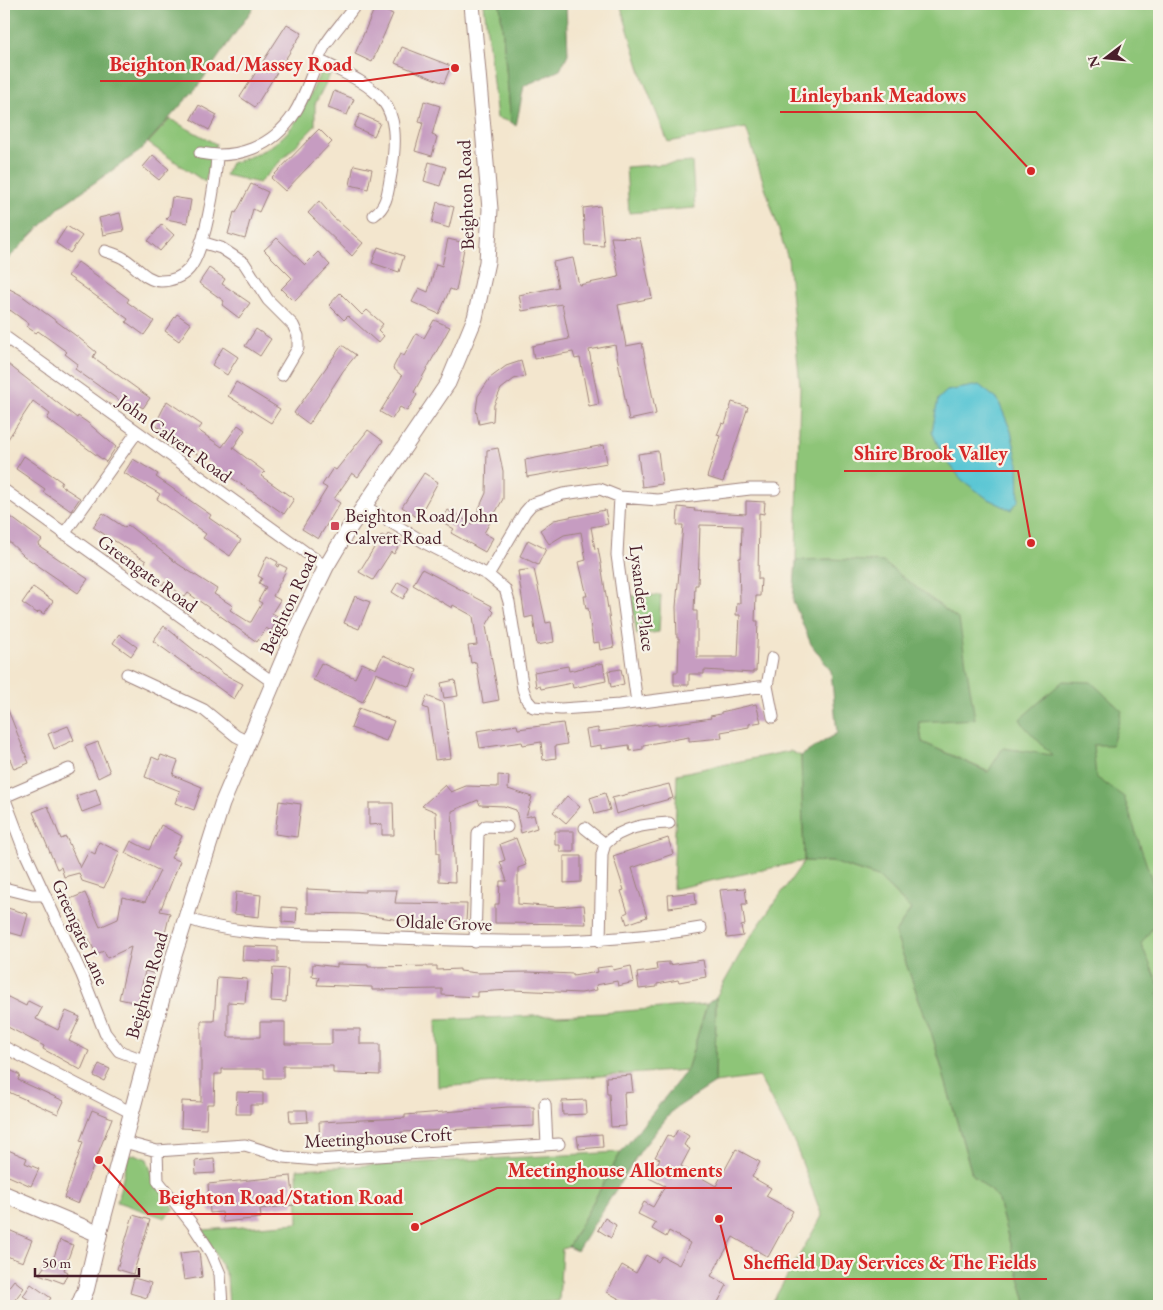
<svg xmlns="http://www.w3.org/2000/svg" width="1163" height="1310" font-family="'EB Garamond',serif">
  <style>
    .green { fill: #8ec578; stroke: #6c7252 }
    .forest { fill: #72aa68; stroke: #5e644a }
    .water { fill: #5ac6d4; stroke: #527280 }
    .building { fill: #c69cc1; fill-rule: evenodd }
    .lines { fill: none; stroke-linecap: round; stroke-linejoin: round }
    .minor-casing { stroke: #9e827c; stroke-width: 13 }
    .tertiary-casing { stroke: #9e827c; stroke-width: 17 }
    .secondary-casing { stroke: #9e827c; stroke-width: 18 }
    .minor { stroke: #fff; stroke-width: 11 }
    .tertiary { stroke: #fff; stroke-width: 15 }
    .secondary { stroke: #fff; stroke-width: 16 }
    .poi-dot { fill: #d1495b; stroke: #f7f3e8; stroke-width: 2 }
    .labels { text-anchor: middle; stroke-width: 4.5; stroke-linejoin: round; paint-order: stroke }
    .street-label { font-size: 19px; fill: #4a1f2b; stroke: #f7f3e8 }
    .poi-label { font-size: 19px; fill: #4a1f2b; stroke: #f7f3e8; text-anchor: start }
    .leader { fill: none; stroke: #d62828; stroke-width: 2 }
    .callout-dot { fill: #d62828; stroke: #f7f3e8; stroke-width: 2 }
    .callout-label { font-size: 20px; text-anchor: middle; font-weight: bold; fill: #d62828; stroke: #f7f3e8; stroke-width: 4.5; stroke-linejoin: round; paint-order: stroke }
  </style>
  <rect width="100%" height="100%" fill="#f7f3e8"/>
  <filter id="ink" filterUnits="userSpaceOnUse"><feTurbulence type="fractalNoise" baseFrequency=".02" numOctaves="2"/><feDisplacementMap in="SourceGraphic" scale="10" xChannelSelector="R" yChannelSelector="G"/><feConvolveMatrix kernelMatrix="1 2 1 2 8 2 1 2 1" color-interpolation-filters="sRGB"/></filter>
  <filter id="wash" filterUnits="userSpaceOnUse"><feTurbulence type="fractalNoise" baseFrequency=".0096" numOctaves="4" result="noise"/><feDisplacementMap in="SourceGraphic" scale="20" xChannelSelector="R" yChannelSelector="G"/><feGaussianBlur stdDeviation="1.12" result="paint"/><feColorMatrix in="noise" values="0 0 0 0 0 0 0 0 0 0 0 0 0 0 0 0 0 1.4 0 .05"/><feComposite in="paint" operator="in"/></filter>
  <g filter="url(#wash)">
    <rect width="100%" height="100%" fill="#f3e6ce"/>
    <path class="green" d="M484 4H500L511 122 497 118Z
      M620 4H1159V1037L1003 748 989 772 922 742 919 722 833 559 796 560 800 386 788 259 746 128 668 142 643 79Z
      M320 73 330 75 315 104V126L259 183 225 175 231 163C288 146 297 125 320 73Z
      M170 119 216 144 205 182 148 143Z
      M692 162 695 208 629 213 626 167Z
      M661 595 659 632 637 635 631 596Z
      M790 751 801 756 804 861 832 862 878 877 911 909 895 933 933 1038 972 1174 997 1197 1027 1306H770L822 1216 795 1144 759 1077 715 1083 716 997 747 942 804 861 673 889 677 774Z
      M707 1004 687 1070 438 1087 436 1020 603 1013Z
      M621 1152 568 1247 562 1249 559 1301 505 1306H229L227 1276 203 1230 298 1223 297 1169Z
      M135 1154 147 1159 156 1185 174 1208 165 1218 117 1202 128 1156Z"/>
    <path class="forest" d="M4 4H256L198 86 140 151 61 206 5 262Z
      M500 4H566L568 54 560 70 524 86 516 126 511 122Z
      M833 559 883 562 959 620 975 719 919 722 922 742 988 772 1003 748 1052 755 1025 727 1020 719 1063 681 1091 682 1122 711 1112 745H1093L1096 777 1124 797 1159 902V919L1141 944 1159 985V1306H1027L997 1197 972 1174 933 1038 895 933 911 909 878 877 832 862 804 861 801 756 837 733 831 671 811 644 793 601 796 560Z
      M716 997 715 1083 673 1110 641 1150 577 1251 568 1247 621 1152 687 1070 707 1004Z"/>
    <path class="water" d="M979 385 998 400 1011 431 1018 463 1019 500 1011 510 988 499 962 480 943 456 932 432 938 399 947 391Z"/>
    <g id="blocks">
      <path class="building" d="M375 7 393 14 372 62 355 54Z
        M287 24 302 33 255 107 240 97Z
        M402 47 451 66 444 83 395 63Z
        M334 91 354 99 347 115 328 108Z
        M424 101 440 106 432 135 437 137 432 156 415 151 423 123 419 122Z
        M199 105 217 115 209 130 191 119Z
        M360 114 380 123 374 136 354 127Z
        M319 129 332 142 285 191 271 178Z
        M153 155 169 169 159 180 143 167Z
        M429 162 446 167 440 186 424 181Z
        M354 165 372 169 368 189 350 185Z
        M251 184 268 192 259 212 253 209 245 239 228 234 234 212 236 213Z
        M172 197 191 200 187 223 166 219 169 216Z
        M319 201 333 217 363 243 352 256 308 213Z
        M437 202 454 207 449 228 432 223Z
        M600 206 604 246 585 245 583 208Z
        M120 213 124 231 103 235 99 218Z
        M162 224 174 235 160 251 148 241Z
        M67 226 82 236 70 253 56 243Z
        M611 237 640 238 652 298 618 305 626 346 642 343 656 414 629 420 615 345 589 350 599 404 589 406 580 358 575 359 573 352 534 359 532 346 569 339 562 304 522 311 519 295 558 287 553 262 573 258 579 285 619 277Z
        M277 238 305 265 318 252 330 265 294 302 281 289 292 278 264 250Z
        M448 239 465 243 456 291 450 289 439 314 412 302 419 288 428 292 436 264 442 266Z
        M378 247 404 256 399 272 372 263Z
        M78 262 129 299 127 302 154 321 144 335 126 322 128 319 68 276Z
        M209 268 225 279 222 284 250 303 239 318 222 305 224 301 199 283Z
        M4 286 21 295 79 338 96 352 93 357 150 398 143 408 138 405 134 411 75 369 78 364 65 354 67 352 38 331 36 333 27 327 29 324 10 310 4 319Z
        M340 293 362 315 367 310 383 324 378 330 384 336 378 343 348 316 344 320 329 305Z
        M177 314 191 324 179 341 165 331Z
        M434 320 450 327 414 392 417 395 407 411 400 407 392 419 380 412 402 376 393 368 400 354 404 356 416 334 424 338Z
        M256 329 271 339 260 356 245 346Z
        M342 345 356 355 343 371 309 424 294 413Z
        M223 347 238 357 227 375 212 365Z
        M4 361 77 418 78 416 88 423 116 447 106 462 47 419 50 414 33 401 4 445Z
        M521 361 525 376 514 379 501 389 494 405 493 421 479 424 476 410 478 396 490 378 506 366Z
        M236 382 280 409 271 423 228 396Z
        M167 401 202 425 198 430 222 447 238 425 245 430 233 448 265 472 261 476 294 499 284 514 155 425Z
        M732 402 748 407 723 482 707 477 720 436 717 435 722 423 725 424Z
        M368 430 383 441 358 477 352 473 334 499 340 503 318 539 302 529 327 488 322 485 333 468 336 470Z
        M604 445 607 463 527 477 525 460Z
        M498 448 503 471V499L484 533 493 538 485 552 451 533 454 529 441 521 448 510 472 524 486 493 487 450Z
        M658 451 662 484 642 487 638 454Z
        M24 456 62 482 60 485 80 498 71 511 43 492 45 489 16 469Z
        M133 459 158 474 156 477 211 515 209 518 241 540 230 556 203 538 206 534 157 499 160 494 124 473Z
        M424 473 438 482 418 518 402 507Z
        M746 501 765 502 764 514 759 513 758 579H761L760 596H756L755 621H758L756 671H753V673L704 670V674H689V685H674V672H678L679 638H677L676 607 683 525H677L678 507 695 509 694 511 746 514ZM700 525 742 526 741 558H739L740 603H737L736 615H740L738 657H697V611H694L695 585H698Z
        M605 510 608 524 591 527 595 549 598 548 601 564 614 647 600 650 599 642 593 643 588 608 586 609 584 596H587L579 562 586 560 581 532 564 535 549 544 540 530 554 520Z
        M4 512 42 540 38 545 88 579 78 593 24 556 4 537Z
        M103 513 125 528 128 525 178 564 217 589 214 594 233 606 230 610 249 622H251L262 603 258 601 266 587 259 583 262 578 258 576 267 556 278 562 276 566 278 567 279 564 287 568 273 596 280 600 272 613 279 617 271 631 266 628 257 642 188 593 185 597 164 582 163 585 141 569 146 561 93 527Z
        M388 534 401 542 394 554 391 552 373 580 359 572 382 535 386 538Z
        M528 540 546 549 538 565 520 556Z
        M422 569 492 606 491 609 494 612 486 626 499 700 483 703 476 662 471 663 468 646 477 645 473 616 453 605 452 608 413 585Z
        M534 569 546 623 551 622 554 642 537 645 533 616 525 618 518 571Z
        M398 582 409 588 403 599 392 592Z
        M33 587 53 601 44 614 39 611 37 613 22 603Z
        M355 596 370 602 359 629 344 623Z
        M164 626 224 674 243 684 234 699 153 641Z
        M119 634 137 647 131 656 113 643Z
        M383 655 417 670 410 687 376 673 363 702 313 680 321 663 355 678 362 663 376 669Z
        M603 663 606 681 573 688 572 683 541 689 540 686 536 687 534 672 568 666 569 671Z
        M621 669 624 684 611 687 608 671Z
        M455 680 458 696 444 698 441 683Z
        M427 696 444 703 451 758 435 760 428 709 423 707Z
        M4 700 29 763 14 769 4 744Z
        M756 704 761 722 749 724V727L721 732 722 738 689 741V737L643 745V749L630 751 629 745 601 749V745L589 747 586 730 598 728V732L658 724V726L711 718 710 716 721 714V712Z
        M359 708 394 721 386 741 351 728Z
        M563 723 567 744 555 746 556 758 543 760 541 742 523 745 522 742 480 748 477 731 517 725 518 729Z
        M68 726 74 740 54 749 48 734Z
        M98 742 110 772 98 778 85 747Z
        M161 755 178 761 173 775 202 787 194 810 175 803 180 791 145 777 152 757 159 760Z
        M498 775 509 776 508 789 532 797 526 817 534 815 537 828 521 833 516 810 504 806 480 805 478 800 452 811 455 882 439 881V853H437L436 812 422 806 445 785 451 792 466 786 498 787Z
        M669 784 673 798 616 814 612 798Z
        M96 789 101 805 82 812 76 796Z
        M605 793 610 810 595 814 590 798Z
        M567 796 580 807 566 823 553 812Z
        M279 801 301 804 297 837 275 834Z
        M369 803H393L394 835H382V824L369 825Z
        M48 806 61 839 66 837 80 868 89 851 95 854 99 842 120 852 104 888 82 881 79 873 64 877 61 867 57 869 33 812Z
        M161 825 182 836 171 858 180 861 160 911 170 913 155 974 145 971 138 1003 119 999 131 947 107 958 104 951 96 954 70 899 85 893 100 927 118 919 122 897 145 902 160 871 125 853 131 841 149 850Z
        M555 831H574V852H560V845H555Z
        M516 838 526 865 518 868V904L557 907 584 905 586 924 495 923V904H499L500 881H507L500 862 505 860 500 844Z
        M668 838 673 854 632 868 647 917 627 924 624 914 628 912 621 891 624 890 613 856Z
        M564 856H581V882L564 883Z
        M745 888 747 904H742L745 925 741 926 743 936 727 938 720 890Z
        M307 889 365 892V890H397L395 903 467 904 466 922 400 920 358 914 307 913Z
        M236 892 261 895 259 917 234 914Z
        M695 892 696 904 669 908 668 895Z
        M4 907 28 914 22 936 4 931Z
        M282 907 297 908 296 923 282 922Z
        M243 946 278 947V962L242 960Z
        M703 960 706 977 679 982 678 980 657 984V987L639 989 637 973 657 970 656 963 669 962V965Z
        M313 964 337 967V964L368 965V967L437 966V970L460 969V971L477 973 529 972 573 974V976L598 972 597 968 612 966 613 970 631 966 634 982 618 986 617 981 596 985 597 990 581 993 512 990 477 992V997L442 995V989L372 990V987L317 985 319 977 312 976Z
        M273 968 288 969 286 1002 271 1001Z
        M217 977 247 979 245 1003 228 1002V1037H260V1022H285V1044H332V1029H360V1044H380V1075L333 1073V1066H283V1078H264V1069H222V1074H215L214 1104H207L206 1129 181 1128 182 1101 201 1102V1021H214Z
        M4 995 26 1006 28 1001 42 1008 36 1019 58 1030 66 1011 80 1017 69 1041 89 1051 81 1070 43 1049 44 1046 4 1025Z
        M99 1064 110 1069 104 1081 94 1076Z
        M4 1067 20 1075 18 1080 64 1101 58 1114 4 1090Z
        M631 1075 633 1092 624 1093 626 1126 611 1127 609 1094H607L606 1077Z
        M237 1092 263 1093V1105H250V1114H236Z
        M586 1100 587 1114 563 1115 562 1101Z
        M508 1107H534V1126L401 1132V1136L320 1142 319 1122 405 1118V1115Z
        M92 1110 112 1118 78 1204 64 1198 83 1142 80 1141Z
        M289 1110H307L308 1122 290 1123Z
        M678 1129 689 1136 684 1145 690 1149 681 1166 716 1186 736 1149 760 1162 752 1177 771 1188 766 1196 793 1211 768 1257 733 1237 711 1276 727 1285 716 1306H632L607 1292 622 1265 636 1273 646 1255 658 1262 662 1256 679 1265 690 1243 669 1231 666 1237 652 1229 656 1223 638 1214 644 1202 653 1207 665 1186 649 1178 660 1159 655 1157 667 1135 673 1138Z
        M602 1134 603 1147 579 1149 577 1136Z
        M8 1150 27 1158 25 1163 39 1169 31 1186 4 1174V1158Z
        M214 1159 215 1173 196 1174 195 1161Z
        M291 1176 294 1205 260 1209 261 1218 223 1222 222 1212 210 1213 208 1184Z
        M133 1215 150 1220 133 1274 117 1269Z
        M605 1218 616 1225 611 1238 598 1230Z
        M4 1228 32 1240 23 1262 4 1255Z
        M60 1240 73 1245 64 1270 68 1272 63 1283 39 1274 47 1263 51 1265Z
        M199 1251 202 1277 184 1280 180 1253Z
        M134 1278 151 1283 147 1298 130 1293Z
        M14 1280 24 1288 10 1306H4V1293Z
        M31 1284 51 1298 45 1306H38L23 1296Z"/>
    </g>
  </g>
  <g filter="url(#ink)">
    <use href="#blocks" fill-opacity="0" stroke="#9e827c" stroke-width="1"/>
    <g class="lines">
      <g class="minor-casing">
        <path id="minor" d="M318 60C379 89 404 99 391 174 388 189 388 206 374 215
          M200 153C236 160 273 147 294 114 307 94 312 69 324 47 333 32 346 19 356 4
          M201 242 221 248 244 263 268 300 293 325 298 336V348L282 375
          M105 251C111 253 118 255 123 258 136 265 145 281 161 281 171 281 182 277 189 269 205 251 216 180 217 155
          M4 336 326 567
          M4 490 274 683
          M620 497 617 555 637 703
          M364 506 427 544 488 575 505 589 509 602 523 689 527 700 533 707 561 709 619 705 767 686
          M64 534 137 432
          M488 575 525 512 532 504 563 494 600 489 620 497 658 500 750 489H775
          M772 658 767 686 773 717
          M127 674 204 710 236 736 248 742
          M4 797 24 850 82 975 105 1033 119 1051 146 1061
          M4 797 69 769
          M585 828 605 844
          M4 888 32 895H45
          M186 918C237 937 296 934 351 936 468 941 585 948 701 928
          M600 941 602 854 605 844C622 827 646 824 669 823
          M475 942 478 833 486 826 507 827
          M4 1047 132 1113
          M545 1104 547 1145
          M124 1142 157 1151 245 1145 284 1157 317 1160 559 1144
          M157 1151 158 1181 192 1224 211 1253 220 1274 222 1306"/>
      </g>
      <g class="tertiary-casing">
        <path id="tertiary" d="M99 1234 171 965 222 804 296 629 326 567 348 530 448 383 475 318 487 262 490 209 472 4"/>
      </g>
      <g class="secondary-casing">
        <path id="secondary" d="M4 1194 99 1234 86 1289 79 1306"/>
      </g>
      <use href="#minor" class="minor"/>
      <use href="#tertiary" class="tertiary"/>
      <use href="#secondary" class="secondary"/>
    </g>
  </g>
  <rect class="poi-dot" x="330" y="521" width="10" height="10" rx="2.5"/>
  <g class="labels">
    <g class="street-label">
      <text transform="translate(465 195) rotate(-92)" y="7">Beighton Road</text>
      <text transform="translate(175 438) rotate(36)" y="7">John Calvert Road</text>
      <text transform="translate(148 573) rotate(36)" y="7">Greengate Road</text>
      <text transform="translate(643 598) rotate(83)" y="7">Lysander Place</text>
      <text transform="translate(288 603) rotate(-65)" y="7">Beighton Road</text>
      <text transform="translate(444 922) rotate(2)" y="7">Oldale Grove</text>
      <text transform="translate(81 932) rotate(66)" y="7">Greengate Lane</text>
      <text transform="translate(146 985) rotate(-74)" y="7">Beighton Road</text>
      <text transform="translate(378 1137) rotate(-3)" y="7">Meetinghouse Croft</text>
    </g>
    <g class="poi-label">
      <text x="345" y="522">Beighton Road/John<tspan x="345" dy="22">Calvert Road</tspan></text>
    </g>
  </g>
  <path class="leader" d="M455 68L363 81H100M1031 171L976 112H780M1031 543L1018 471H844M415 1227L497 1188H732M99 1160L148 1214H413M719 1219L734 1279H1047"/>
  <g class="callout-dot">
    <circle cx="455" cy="68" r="5"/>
    <circle cx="1031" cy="171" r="5"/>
    <circle cx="1031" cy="543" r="5"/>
    <circle cx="415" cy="1227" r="5"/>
    <circle cx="99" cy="1160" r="5"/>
    <circle cx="719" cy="1219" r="5"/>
  </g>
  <g class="callout-label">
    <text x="231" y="71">Beighton Road/Massey Road</text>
    <text x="878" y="102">Linleybank Meadows</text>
    <text x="931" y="460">Shire Brook Valley</text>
    <text x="615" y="1177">Meetinghouse Allotments</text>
    <text x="281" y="1204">Beighton Road/Station Road</text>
    <text x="890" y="1269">Sheffield Day Services &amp; The Fields</text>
  </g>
  <rect width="1163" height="1310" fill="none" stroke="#f7f3e8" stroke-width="20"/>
  <g transform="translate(1106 58) rotate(254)" stroke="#f7f3e8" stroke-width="4" paint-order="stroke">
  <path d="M0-4L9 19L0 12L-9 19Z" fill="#4a1f2b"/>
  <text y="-8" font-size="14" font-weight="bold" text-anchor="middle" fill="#4a1f2b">N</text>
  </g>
  <path d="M35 1268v8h104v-8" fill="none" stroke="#4a1f2b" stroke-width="2.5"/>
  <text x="42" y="1268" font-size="15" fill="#4a1f2b" stroke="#f7f3e8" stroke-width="4" paint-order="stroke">50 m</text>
</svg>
